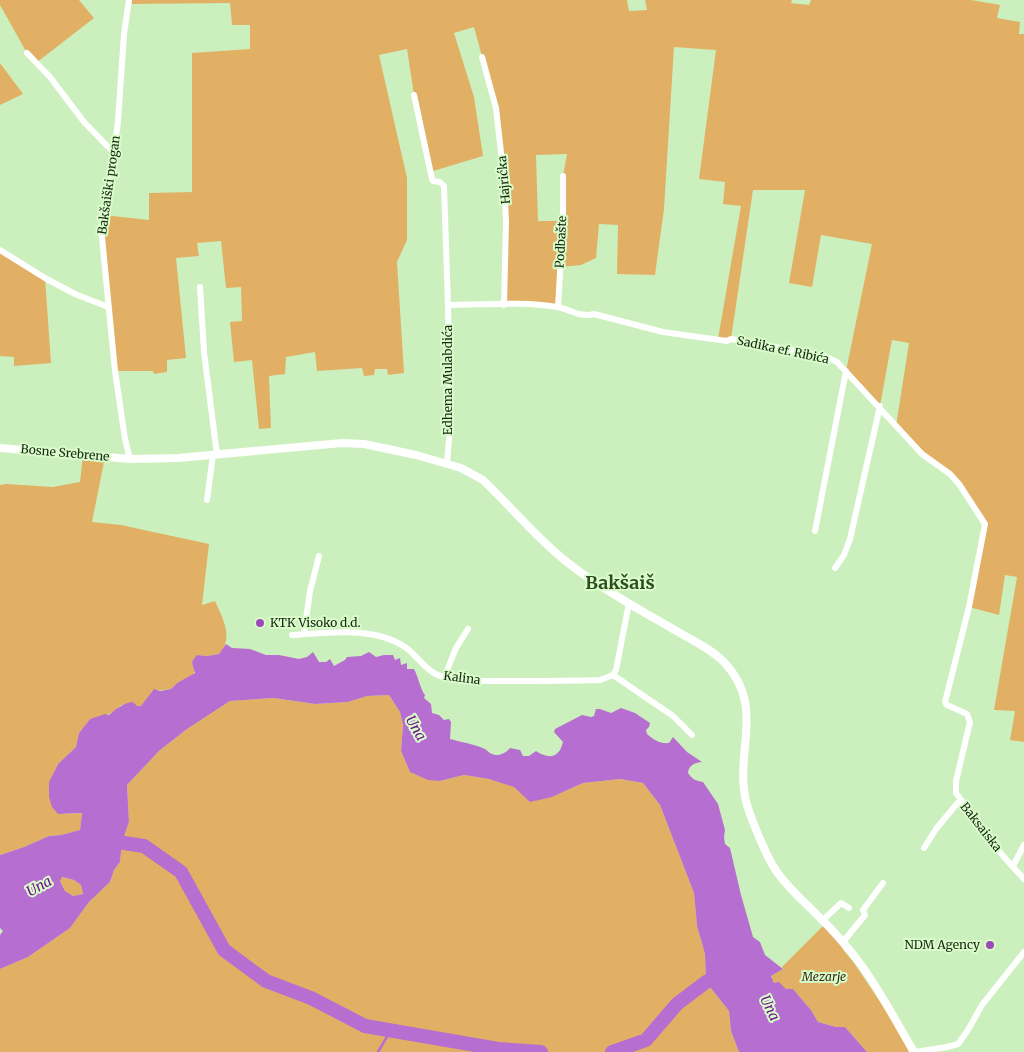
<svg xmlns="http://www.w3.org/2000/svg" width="1024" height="1052" font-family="Merriweather,serif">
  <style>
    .green { fill: #e2b065; fill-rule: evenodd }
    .water { fill: #b66ed1; fill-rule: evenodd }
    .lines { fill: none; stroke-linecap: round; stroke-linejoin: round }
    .stream { stroke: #b66ed1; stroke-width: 2.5 }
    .river { stroke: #b66ed1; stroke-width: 14 }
    .minor { stroke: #fff; stroke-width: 6 }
    .tertiary { stroke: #fff; stroke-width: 8 }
    .poi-dot { fill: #9b49b8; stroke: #d9fdca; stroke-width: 2 }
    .labels { text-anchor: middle; stroke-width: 4; stroke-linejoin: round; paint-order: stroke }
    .street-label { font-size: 12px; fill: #192613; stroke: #d9fdca }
    .poi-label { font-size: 12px; fill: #192613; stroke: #d9fdca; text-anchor: start }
    .park-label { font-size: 12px; font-style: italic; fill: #362915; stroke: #d9fdca }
    .water-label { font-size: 14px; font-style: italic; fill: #6f0d8b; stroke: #d9fdca }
    .district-label { font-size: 18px; font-weight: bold; fill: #2e4b20; stroke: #d9fdca }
  </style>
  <rect width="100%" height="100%" fill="#ccf0bd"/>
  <path class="green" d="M0 0H79L94 18 36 63 27 53 0 5Z
    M129 0H627L629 11 647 10 645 0H792L791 3 809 5 811 0H971L1000 5 997 18 1020 22 1019 34H1024V742L1010 740 1015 711 994 710 1017 577 1005 575 999 615 969 607 985 524C962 485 929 456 896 426L909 343 892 340 880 406 846 371 872 244 821 235 812 287 789 283 805 190H753L731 339H718L741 206 723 204 725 182 699 179 716 50 674 47 664 209 655 275 617 274 618 225 599 224 596 258 581 265 560 267 558 307 504 305 506 222 496 108 474 27 454 33 474 97 483 156 430 172 414 95 407 49 379 55 407 178V240L397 262 404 373 388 375 387 369H375L374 375 364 376 362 368 317 371 315 352 286 357 285 374 269 376 271 428 259 429 252 360 234 362 230 322 242 321 241 287 226 288 221 241 197 243 199 256 176 258 186 358 167 360V372L154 374 153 371H115L103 215 149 220V193L192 192V53L250 49V25H232L230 3 128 4ZM567 154 563 176V221H538L536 155Z
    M0 63 23 94 0 105Z
    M0 250 45 278 51 363 14 366V357L0 356Z
    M83 455 105 457 92 522 121 525 209 544 202 605 215 601C223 619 234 638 219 654L207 656 197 655 192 663 195 670 193 675 177 683 171 689 152 691 148 699 141 706H137L134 704 121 705C113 715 103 716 90 719L79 733 76 747 58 764 54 772 49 783V797L64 814 82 813 80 830 61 835 49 836 24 847 0 855V485L7 484 53 487 80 482Z
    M389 695 400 712 403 725 401 751 410 772 428 779 441 781 464 775 489 779 552 797 583 783 620 779 643 783 660 805 694 893 697 926 705 954 706 982 729 1011 731 1031 739 1052H0V969L28 957 70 928 89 902 110 882 114 870 120 862 122 842 129 822 127 785 159 751 187 729 230 701 274 698 315 704 348 702 367 696Z
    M61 877 74 880 81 885 83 894 73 896 65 891 60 881Z
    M824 925 837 938 844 951 854 963 893 1021 909 1052H867L845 1027H836L818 1022 811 1010 793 989H786L774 983 771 976 783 969 782 967Z"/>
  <path class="water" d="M226 644 232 648 250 649 266 655H279L299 659 307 657 313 652 319 662H326L330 659 334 666 345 660 347 657 361 656 369 652 376 657 384 655H393L395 660 400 658 401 665 407 663V669H414C418 676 421 691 425 695L424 698 431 704 432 713 439 715 444 720 449 719 451 722 450 739C461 742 474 744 485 749 488 751 489 753 492 754 498 757 506 753 510 748L520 750 523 756H529L536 751C548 759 559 759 563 742L554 732 555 729 582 715 591 717 594 716 596 709H600L611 713 621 708 635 713 650 723 649 727 646 730 647 734C654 740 660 744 669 743L673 737 687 752 702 762C694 763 689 765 688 773 692 779 696 781 703 782L718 804 725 830 724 837 725 844 730 848 741 895 753 937 760 942 765 955 783 969 771 976 774 983 779 982 786 989H793L811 1010 818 1022 836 1027H845L867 1052H739L731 1031 729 1011 706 982 705 954 697 926 694 893 660 805 643 783 620 779 583 783 552 797 530 802 514 787 489 779 464 775 440 781 428 780 410 772 401 751 403 725 400 712 389 695 367 696 348 702 315 704 274 698 230 701 187 729 159 751 127 785 129 822 122 842 120 862 114 870 110 882 89 902 70 928 28 957 0 969V935L3 931 0 928V855L24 847 49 836 61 835 80 830 82 813 58 814 52 807 49 797V782L58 764 76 747 79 733 90 719 105 714 109 715C116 709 123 703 133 702L137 706H141L154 689 160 691 171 689 177 683 195 673 192 663 193 660 197 655 207 656 219 654ZM62 877 74 880 81 885 83 894 73 896 65 891 60 881Z"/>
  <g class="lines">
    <path class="stream" d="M378 1052 391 1030"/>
    <path class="river" d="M104 840 144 846 181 872 224 950 266 981 311 998 365 1026 498 1049 541 1052
      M612 1052 646 1040 677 1004 706 982 722 974"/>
    <path class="minor" d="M129 0 124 34 118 121 110 185 101 227 115 371 125 439 130 459
      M27 53 50 77 84 122 114 153
      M482 57 496 108 504 179 506 222 504 305
      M414 95 432 179 433 181 440 182 444 186 448 305
      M0 250 45 278 75 294 108 307
      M200 287 204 352 217 455
      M558 307 563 222V176
      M447 464 450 426 448 305C484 305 522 301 557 307 570 309 580 318 594 314L663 332 727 341 731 339 824 356 837 362 922 454 950 474 959 484 985 524 969 607 945 702 947 705 967 714 970 722 956 781V793L1003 856 1024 879
      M207 500 213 455
      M815 531 846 371
      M835 568 844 555 850 539 880 406
      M304 634 310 591 319 556
      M292 635C328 633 374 626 405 647 418 656 427 673 443 677 462 682 482 681 501 681 534 681 567 681 600 680L613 675 616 670 629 603
      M613 675 673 716 692 735
      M444 678 456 648 468 629
      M924 848 936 829 960 800
      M1013 866 1024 845
      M823 920 841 903 849 908
      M843 942 865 915 863 910 883 883
      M915 1052 947 1047 958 1044 968 1030 982 1005 1024 952"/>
    <path class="tertiary" d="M0 448 130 459 178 458 342 443 364 444 416 455 461 468 483 480C514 510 542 544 576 569 607 592 640 610 673 629 690 639 710 648 724 662 770 711 728 759 750 814 757 832 764 852 775 869 787 888 806 903 821 919 832 929 842 941 852 953 876 983 894 1018 914 1052"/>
  </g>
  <g class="poi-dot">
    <circle cx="260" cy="623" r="5"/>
    <circle cx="990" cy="945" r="5"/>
  </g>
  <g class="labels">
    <g class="street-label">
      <text transform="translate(504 180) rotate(-95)" y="4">Hajrićka</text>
      <text transform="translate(109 185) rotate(-82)" y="4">Bakšaiški progan</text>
      <text transform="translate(561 242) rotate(-87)" y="4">Podbašte</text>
      <text transform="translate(783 350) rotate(12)" y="4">Sadika ef. Ribića</text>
      <text transform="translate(448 380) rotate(-90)" y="4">Edhema Mulabdića</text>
      <text transform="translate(65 453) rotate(5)" y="4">Bosne Srebrene</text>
      <text transform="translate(462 678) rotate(7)" y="4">Kalina</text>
      <text transform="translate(981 827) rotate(52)" y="4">Baksaiska</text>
    </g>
    <g class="poi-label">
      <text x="270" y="627">KTK Visoko d.d.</text>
      <text x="980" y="949" text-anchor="end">NDM Agency</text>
    </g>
    <g class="park-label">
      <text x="824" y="981">Mezarje</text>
    </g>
    <g class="water-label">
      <text transform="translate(416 728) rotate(60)" y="5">Una</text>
      <text transform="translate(39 886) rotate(-29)" y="5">Una</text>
      <text transform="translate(770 1008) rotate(64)" y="5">Una</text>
    </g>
    <g class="district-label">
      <text x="620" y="589">Bakšaiš</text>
    </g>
  </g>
</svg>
